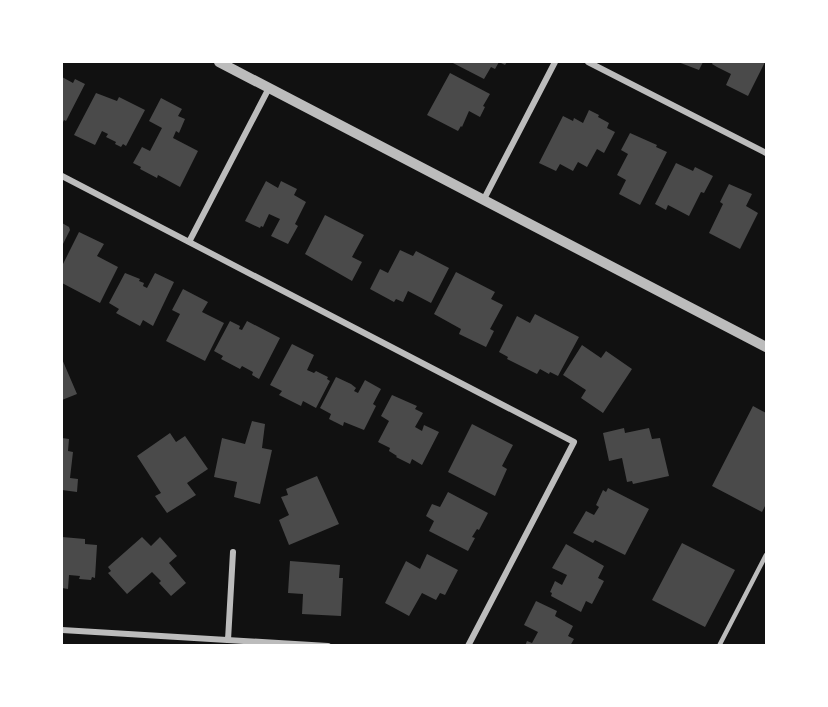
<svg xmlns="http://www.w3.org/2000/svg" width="828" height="707" font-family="'Source Sans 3',sans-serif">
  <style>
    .building { fill: #4a4a4a }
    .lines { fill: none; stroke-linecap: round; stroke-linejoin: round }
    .service { stroke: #bcbcbc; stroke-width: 4.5 }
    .minor { stroke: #bcbcbc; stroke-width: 6 }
    .tertiary { stroke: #bcbcbc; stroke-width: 10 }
  </style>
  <rect width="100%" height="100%" fill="#111"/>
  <path class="building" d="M451 62H507L505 65 499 62 495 69 491 67 484 79Z
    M678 62H703L699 70Z
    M713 62H765L748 96 726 85 731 74 717 67 712 64Z
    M450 73 490 94 483 106 485 107 480 117 469 111 462 127 461 126 458 131 427 115Z
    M62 77 73 83 75 79 85 84 66 121 64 120 62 124Z
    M96 93 117 101 119 97 145 110 126 146 123 144 121 147 115 144 116 142 106 137 108 134 102 131 95 145 74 135Z
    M161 98 182 109 178 116 185 119 179 133 176 131 173 138 198 151 180 187 158 175 157 178 140 169 141 167 133 163 142 147 150 151 162 128 149 121Z
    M589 110 599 115 598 117 609 123 607 128 615 132 604 153 597 149 587 167 578 162 573 171 560 164 556 171 539 163 563 116 573 121 574 118 583 123Z
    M630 133 657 145 656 147 667 152 640 205 619 194 626 180 617 175 628 154 621 150Z
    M676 163 693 171 695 167 713 176 704 193 701 192 689 216 668 205 666 210 655 204Z
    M266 181 278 188 281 181 297 189 294 195 306 202 295 224 298 226 288 244 271 236 280 219 269 214 263 227 261 226 260 228 245 221Z
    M729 184 752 194 746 206 758 213 740 249 709 233 723 204 720 202Z
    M325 215 364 235 352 257 362 262 352 281 305 254Z
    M62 223 69 227 70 230 62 246Z
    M79 232 104 244 97 256 118 267 100 303 62 283V266Z
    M400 250 413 256 416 251 449 268 431 303 408 291 403 302 396 299 394 302 370 289 380 269 388 273Z
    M456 272 495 292 491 299 503 305 490 329 494 331 486 347 459 334 461 329 434 314Z
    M125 273 140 279 139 281 144 283 143 286 147 288 155 273 174 282 153 326 143 320 140 326 116 313 119 309 109 303Z
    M183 289 208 302 202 312 224 323 205 361 166 341 180 314 172 310Z
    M535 314 579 337 558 376 550 372 549 374 540 369 537 374 507 359 508 357 499 352 517 316 530 323Z
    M230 321 240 326 239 329 242 330 247 321 280 338 259 379 252 375 253 372 242 366 240 369 221 359 223 356 214 351Z
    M292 344 314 355 307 370 314 373 316 371 328 377 327 379 330 381 316 408 303 401 301 406 279 395 282 391 270 385Z
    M582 345 601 358 606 351 632 369 603 413 581 398 586 390 563 375Z
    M62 359 77 394 62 400Z
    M336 377 351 384 356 388 354 391 358 393 365 380 381 389 373 404 376 406 364 430 344 422 343 426 329 419 331 414 320 408Z
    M392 395 417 406 415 409 423 413 415 427 422 431 424 425 439 432 422 465 412 459 410 464 396 457 397 456 389 451 390 448 378 442 389 421 381 416Z
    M753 406 766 413V504L762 512 712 486Z
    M252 421 265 424 262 448 272 450 260 504 234 497 237 482 214 477 222 438 245 444Z
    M472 424 513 445 502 466 507 469 495 496 448 472Z
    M624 428 625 433 649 428 652 439 660 438 669 476 633 484 632 481 627 482 622 458 609 461 603 433Z
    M170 433 176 442 185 436 208 469 187 483 196 495 167 513 155 496 161 493 137 456Z
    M62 438 69 439 68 451 73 452 70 478 78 479 77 492 62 490Z
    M317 476 339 524 289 545 279 520 289 515 281 497 288 495 286 489Z
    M608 488 649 509 625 555 595 540 593 543 573 533 586 511 594 515 599 507 596 505 603 490 606 492Z
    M448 492 488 513 479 530 477 529 472 537 475 538 468 551 429 531 434 521 426 516 432 504 440 507Z
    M62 537 85 539V544L97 545 95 578 92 577 91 580 79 579 80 576 69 575 68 589 62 588Z
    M142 537 151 546 160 537 177 556 169 563 186 583 171 596 159 583 161 581 152 572 127 594 108 573 111 571 108 567Z
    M682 543 735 570 705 627 652 600Z
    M566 544 604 566 598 578 604 581 592 604 586 601 581 612 551 596 552 593 550 592 555 581 562 585 567 575 552 568Z
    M427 554 458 570 445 595 440 593 436 600 422 593 409 616 385 603 406 561 420 569Z
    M290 561 340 565 339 578H343L341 616 302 614 303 594 288 593Z
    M536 601 557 611 555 616 573 626 568 636 574 639 570 646H525L527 641 532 643 538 632 524 625Z"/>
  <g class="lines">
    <path class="service" d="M719 646 766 555"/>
    <path class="minor" d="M588 62 766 153
      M62 176 574 442 468 646
      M484 199 555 62
      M189 242 269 88
      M62 630 328 646
      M228 640 233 552"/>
    <path class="tertiary" d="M219 62 766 347"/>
  </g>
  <rect width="828" height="707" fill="none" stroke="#ffffff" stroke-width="126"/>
</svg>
